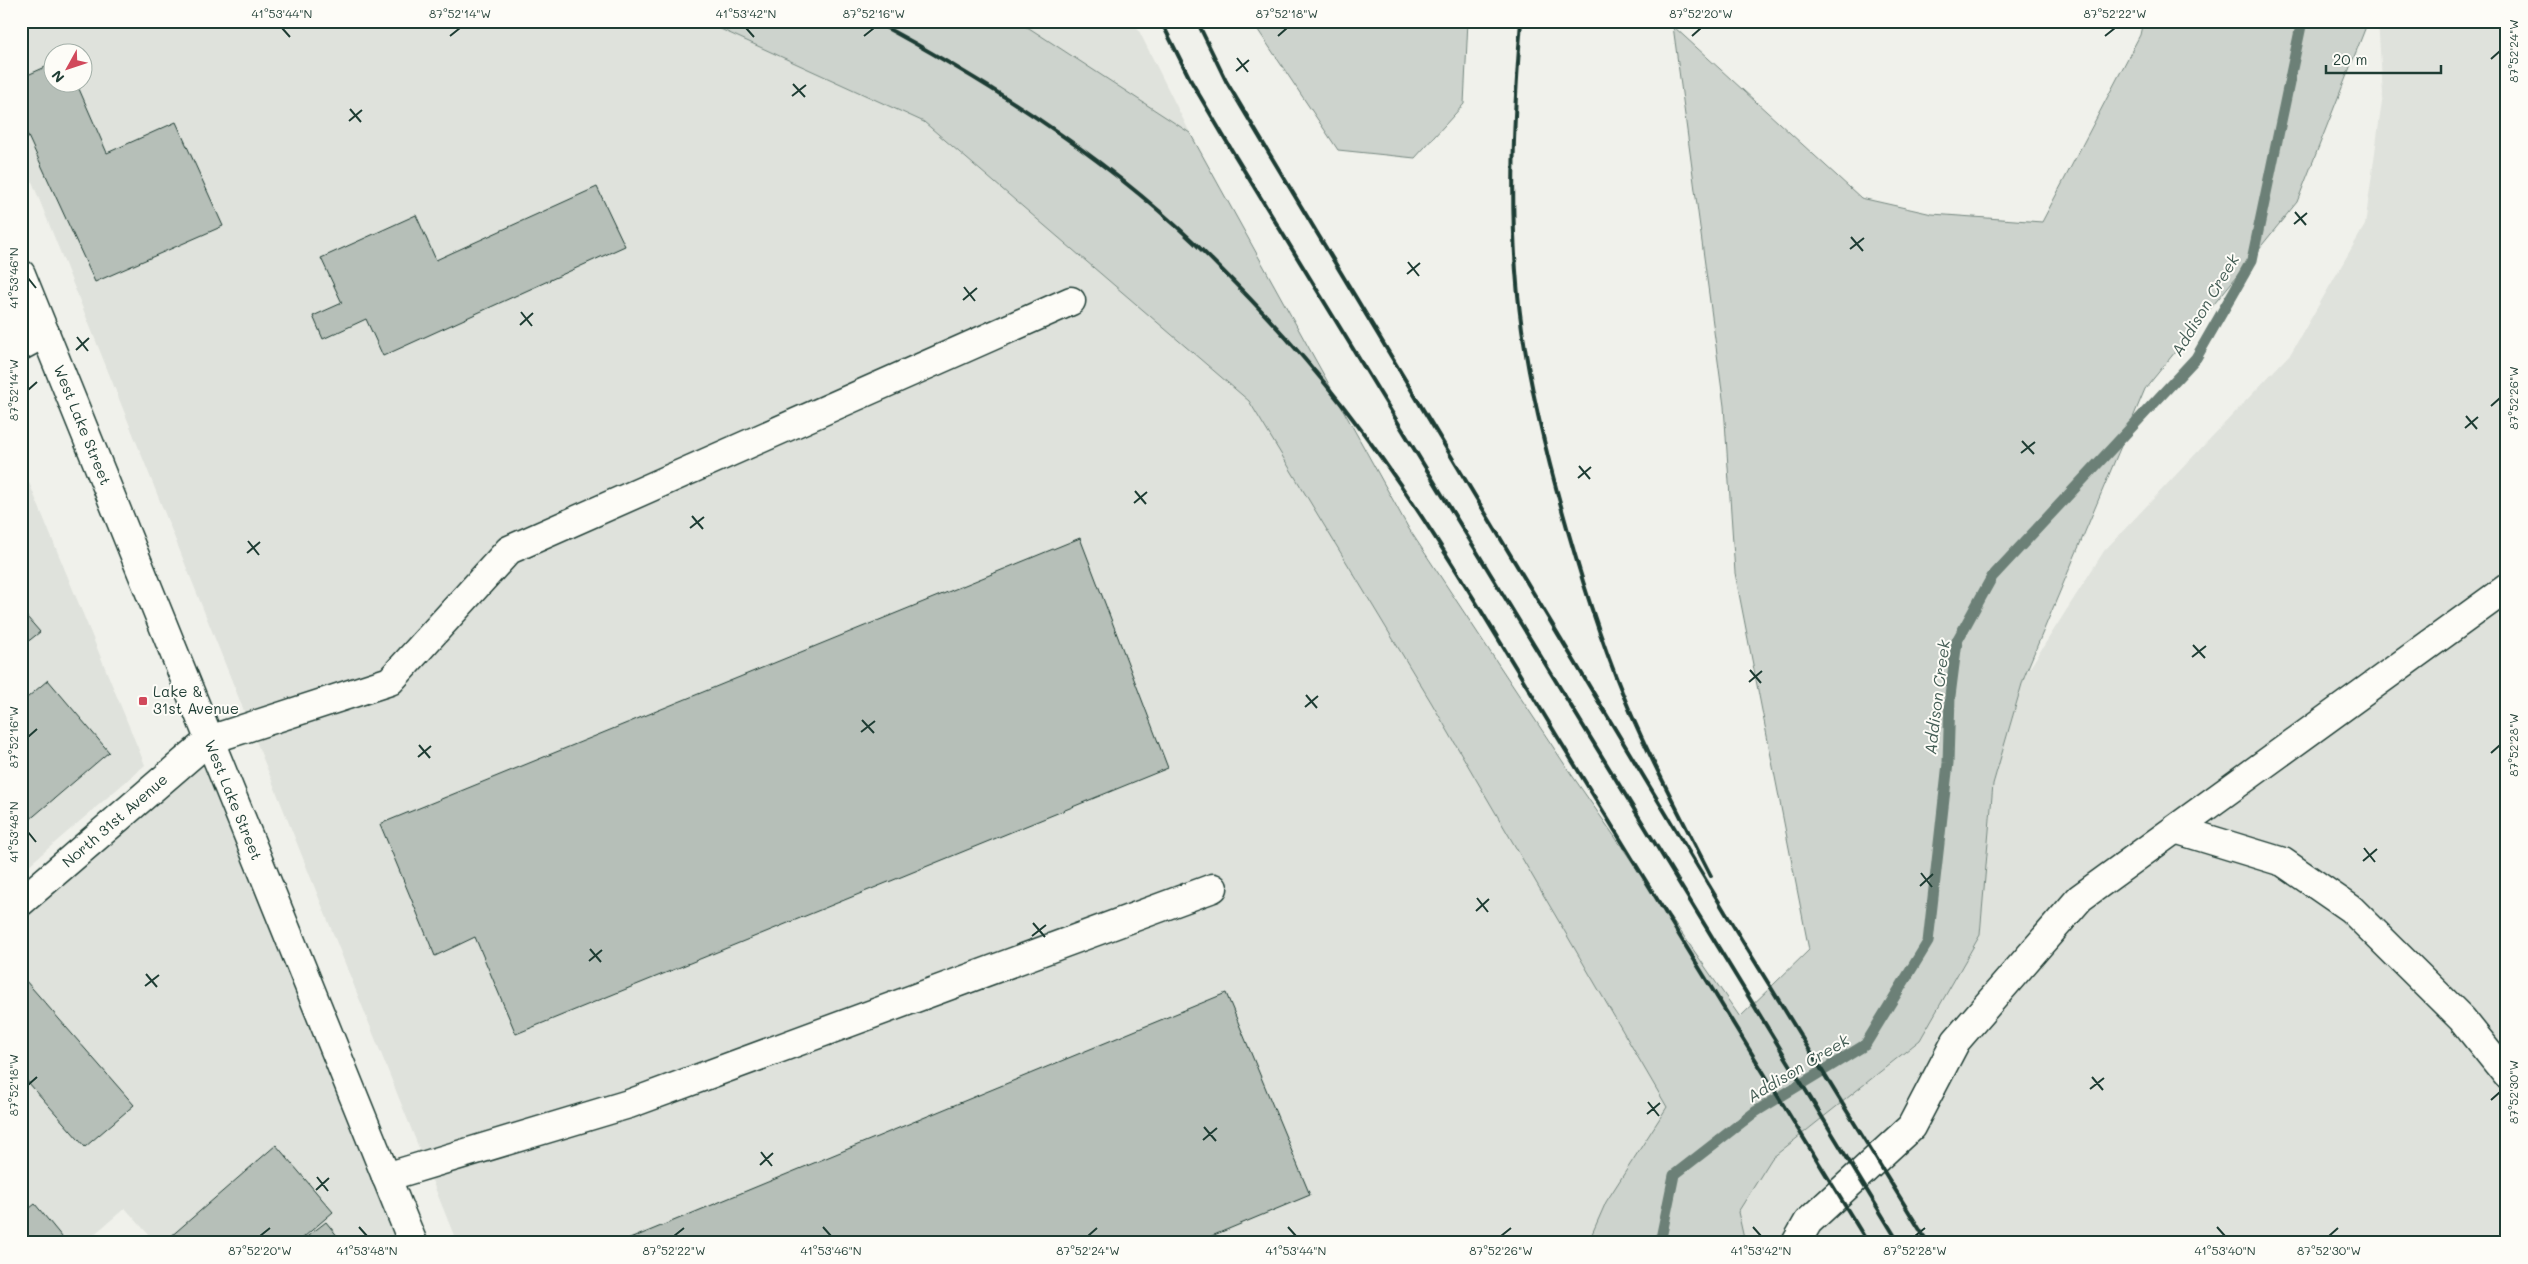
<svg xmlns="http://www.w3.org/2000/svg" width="2528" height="1264" font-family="Mali,sans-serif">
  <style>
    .built { fill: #dfe2dc; fill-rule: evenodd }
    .green { fill: #cdd3cd; stroke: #768880 }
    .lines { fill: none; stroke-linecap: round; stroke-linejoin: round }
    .stream { stroke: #6c8077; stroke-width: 11 }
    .building { fill: #b6bfb8; stroke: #1f3d34 }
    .minor-casing { stroke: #1f3d34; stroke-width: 31 }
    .major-casing { stroke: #1f3d34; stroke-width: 31 }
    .minor { stroke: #fdfcf7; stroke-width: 28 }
    .major { stroke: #fdfcf7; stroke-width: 28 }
    .rail { stroke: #1f3d34; stroke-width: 4 }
    .ticks { fill: none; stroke: #1f3d34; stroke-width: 2 }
    .poi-dot { fill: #d1495b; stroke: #fdfcf7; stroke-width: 2 }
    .labels { text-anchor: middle; stroke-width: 4; stroke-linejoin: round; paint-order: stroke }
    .street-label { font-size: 15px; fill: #1f3d34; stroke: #fdfcf7 }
    .poi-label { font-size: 15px; fill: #1f3d34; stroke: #fdfcf7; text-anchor: start }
    .water-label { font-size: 16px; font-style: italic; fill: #455e56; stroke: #fdfcf7 }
    .neatline { fill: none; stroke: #1f3d34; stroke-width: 2 }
    .ticks-label { font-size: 12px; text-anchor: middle; fill: #1f3d34 }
  </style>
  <rect width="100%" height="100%" fill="#f0f1eb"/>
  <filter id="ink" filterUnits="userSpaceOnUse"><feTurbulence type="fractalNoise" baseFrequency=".02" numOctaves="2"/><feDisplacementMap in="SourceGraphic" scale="10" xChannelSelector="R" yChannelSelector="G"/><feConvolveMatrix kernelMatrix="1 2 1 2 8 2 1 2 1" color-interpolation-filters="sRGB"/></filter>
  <g filter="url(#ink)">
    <path class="built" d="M21 21H1134L1190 133 1409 529 1567 768 1794 1140 1920 1040 1980 935 1993 784 2024 677 2104 551 2291 353 2365 225 2383 94 2378 21H2507V1243H457L21 154ZM52 52H82V82H52Z
      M21 463 145 765 21 872Z
      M209 740 413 1243H156L125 1208 84 1243H21V902Z"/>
    <path class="green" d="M703 21H1010L1029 28 1190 133 1409 529 1567 768 1740 1017 1809 950 1735 573 1724 406 1673 26 1861 198 1932 214 2042 222 2140 35 2143 21H2365V29L2297 202 2145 389 2024 677 1993 784 1980 935 1920 1040 1772 1158 1738 1212 1745 1243H1588L1606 1202 1667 1107 1431 702 1249 401 924 122Z
      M1252 21H1468L1464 104 1415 158 1338 150Z"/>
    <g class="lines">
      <path class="stream" d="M1660 1243 1674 1175 1755 1112 1865 1045 1928 942 1948 763 1950 696 1957 641 1992 577 2196 358 2252 260 2302 21"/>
    </g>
    <path class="building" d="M52 64V82H76L107 153 176 122 223 226 95 282 21 121V78Z
      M597 187 625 246 383 356 366 319 323 339 313 316 342 303 321 258 416 215 436 260Z
      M1080 538 1168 768 516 1034 475 937 435 956 380 824Z
      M21 610 40 632 21 647Z
      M48 680 109 752 21 827V703Z
      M25 980 134 1105 85 1147 21 1074V984Z
      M1226 993 1310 1195 1195 1243H620Z
      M276 1145 333 1212 297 1243H173L169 1238Z
      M35 1204 67 1243H21V1215Z
      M326 1222 343 1243H299Z"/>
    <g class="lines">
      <g class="minor-casing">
        <path id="minor" d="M21 346 45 333
          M2175 829 2283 862 2351 909 2462 1019 2507 1075
          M21 902 209 740 390 681 509 550 1071 301
          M386 1177 629 1104 1213 888
          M1796 1243 1808 1222 1911 1127 1956 1041 2080 898 2507 588"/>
      </g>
      <g class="major-casing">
        <path id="major" d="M21 274 413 1243"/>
      </g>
      <use href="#minor" class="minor"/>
      <use href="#major" class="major"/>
      <path class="rail" d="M874 21C999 88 1120 166 1220 268 1263 311 1305 357 1343 406 1423 509 1489 624 1557 736 1661 904 1764 1074 1868 1243
        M1161 21 1191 81 1234 154 1899 1243
        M1197 21 1226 81 1269 153 1746 947 1928 1243
        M1521 21C1513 123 1508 228 1522 329 1533 406 1553 481 1575 555 1593 616 1614 678 1641 736 1663 783 1687 829 1711 876"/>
    </g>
  </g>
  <path class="ticks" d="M282 28 290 37M746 28 754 37M450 36 460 28M864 36 874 28M1278 36 1287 28M1692 36 1701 28M2105 36 2115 28M1237 58 1248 72M2491 59 2500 51M1236 71 1249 60M793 84 805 97M792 96 806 85M350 109 361 122M349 121 362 110M2295 212 2306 225M2294 224 2307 213M1851 237 1863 251M1850 249 1864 238M1408 262 1419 276M1407 274 1420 263M28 278 36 288M964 287 975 301M963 300 977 288M521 312 532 326M520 325 533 313M77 337 88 351M76 350 89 338M28 390 37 382M2491 406 2500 398M2466 416 2477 429M2465 428 2478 417M2022 441 2034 454M2021 453 2035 442M1579 466 1590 479M1578 478 1591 467M1135 491 1146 504M1134 503 1147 492M692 516 703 529M690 528 704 517M248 541 259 555M247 553 260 542M2193 645 2205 658M2192 657 2206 646M1750 670 1761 683M1749 682 1762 671M1306 695 1317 708M1305 707 1318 696M862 720 874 733M861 732 875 721M28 737 37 729M419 745 430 758M2491 753 2500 745M418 757 431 746M28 832 36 842M2364 848 2375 862M2363 861 2377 849M1921 873 1932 887M1920 886 1933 874M1477 898 1488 912M1476 911 1489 899M1033 923 1045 937M1032 936 1046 925M590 949 601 962M589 961 602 950M146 974 157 987M145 986 159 975M2092 1077 2103 1090M28 1085 37 1077M2090 1089 2104 1078M2491 1100 2500 1092M1648 1102 1659 1116M1647 1114 1660 1103M1204 1127 1216 1141M1203 1140 1217 1128M761 1152 772 1166M760 1165 773 1153M317 1177 328 1191M316 1190 329 1178M359 1227 367 1236M823 1227 831 1236M1288 1227 1296 1236M1753 1227 1761 1236M2217 1227 2225 1236M260 1236 270 1228M674 1236 684 1228M1088 1236 1097 1228M1501 1236 1511 1228M1915 1236 1925 1228M2329 1236 2338 1228"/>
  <rect class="poi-dot" x="138" y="696" width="10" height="10" rx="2.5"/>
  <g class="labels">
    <g class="street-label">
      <text transform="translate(82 425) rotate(68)" y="5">West Lake Street</text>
      <text transform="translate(233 800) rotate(68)" y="5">West Lake Street</text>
      <text transform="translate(115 821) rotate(-41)" y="5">North 31st Avenue</text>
    </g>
    <g class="poi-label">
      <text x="153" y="697">Lake &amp;<tspan x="153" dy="17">31st Avenue</tspan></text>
    </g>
    <g class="water-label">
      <text transform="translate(2205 305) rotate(-59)" y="6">Addison Creek</text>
      <text transform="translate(1937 697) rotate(-83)" y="6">Addison Creek</text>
      <text transform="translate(1798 1068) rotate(-31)" y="6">Addison Creek</text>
    </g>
  </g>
  <rect width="2528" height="1264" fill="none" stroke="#fdfcf7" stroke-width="55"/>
  <g transform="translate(68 68) rotate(230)"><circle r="24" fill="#fdfcf7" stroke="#a4b0a9"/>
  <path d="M0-4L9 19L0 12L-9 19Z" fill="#d1495b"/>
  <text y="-8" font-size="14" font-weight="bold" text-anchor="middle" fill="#1f3d34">N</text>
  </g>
  <path d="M2326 65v8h115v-8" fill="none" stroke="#1f3d34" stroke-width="2.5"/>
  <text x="2333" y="65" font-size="15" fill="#1f3d34" stroke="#fdfcf7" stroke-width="4" paint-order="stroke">20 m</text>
  <rect x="28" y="28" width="2472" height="1208" class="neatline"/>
  <g class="ticks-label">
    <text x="282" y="18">41°53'44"N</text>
    <text x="460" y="18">87°52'14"W</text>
    <text x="746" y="18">41°53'42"N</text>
    <text x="874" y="18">87°52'16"W</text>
    <text x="1287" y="18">87°52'18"W</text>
    <text x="1701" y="18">87°52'20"W</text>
    <text x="2115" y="18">87°52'22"W</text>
    <text transform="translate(2514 51) rotate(-90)" y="4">87°52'24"W</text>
    <text transform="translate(14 278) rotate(-90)" y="4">41°53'46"N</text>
    <text transform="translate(14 390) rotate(-90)" y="4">87°52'14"W</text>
    <text transform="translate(2514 398) rotate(-90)" y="4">87°52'26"W</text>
    <text transform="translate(14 737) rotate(-90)" y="4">87°52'16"W</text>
    <text transform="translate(2514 745) rotate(-90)" y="4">87°52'28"W</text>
    <text transform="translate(14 832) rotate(-90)" y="4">41°53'48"N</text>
    <text transform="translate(14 1085) rotate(-90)" y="4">87°52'18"W</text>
    <text transform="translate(2514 1092) rotate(-90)" y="4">87°52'30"W</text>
    <text x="260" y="1255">87°52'20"W</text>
    <text x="367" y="1255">41°53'48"N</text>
    <text x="674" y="1255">87°52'22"W</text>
    <text x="831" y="1255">41°53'46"N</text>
    <text x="1088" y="1255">87°52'24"W</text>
    <text x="1296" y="1255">41°53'44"N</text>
    <text x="1501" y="1255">87°52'26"W</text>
    <text x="1761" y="1255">41°53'42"N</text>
    <text x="1915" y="1255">87°52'28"W</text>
    <text x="2225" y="1255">41°53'40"N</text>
    <text x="2329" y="1255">87°52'30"W</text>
  </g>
</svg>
